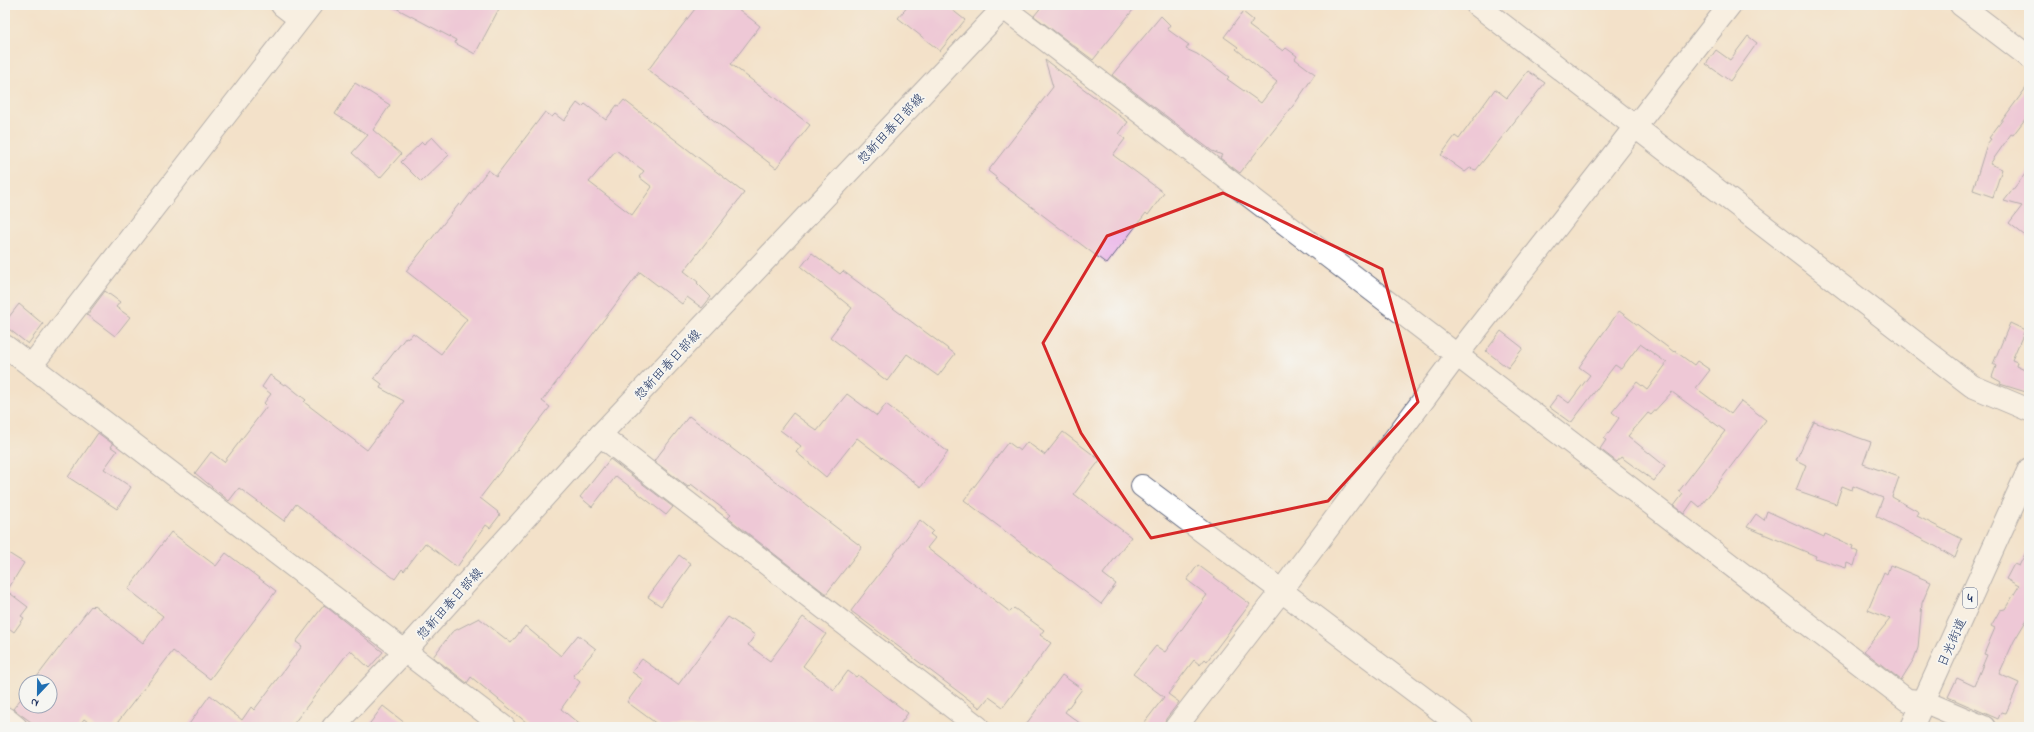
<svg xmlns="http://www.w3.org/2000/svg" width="2034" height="732" font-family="'Indie Flower','Klee One',sans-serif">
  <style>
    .building { fill: #e8a8e6; fill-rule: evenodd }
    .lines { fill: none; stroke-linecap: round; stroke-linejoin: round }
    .minor-casing { stroke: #676d83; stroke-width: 24 }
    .major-casing { stroke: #676d83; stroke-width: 24 }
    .highway-casing { stroke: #676d83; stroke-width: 24 }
    .minor { stroke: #fff; stroke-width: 22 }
    .major { stroke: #fff; stroke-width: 22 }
    .highway { stroke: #fff; stroke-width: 22 }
    .marked { fill: none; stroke: #d62828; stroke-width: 3; stroke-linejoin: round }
    .labels { text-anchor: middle; stroke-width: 3.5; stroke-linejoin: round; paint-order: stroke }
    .shield { fill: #f6f6f2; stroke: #5d6b8a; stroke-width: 1 }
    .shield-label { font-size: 12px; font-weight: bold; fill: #1b2f5e }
    .street-label { font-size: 13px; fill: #1b2f5e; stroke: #f6f6f2 }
  </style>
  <rect width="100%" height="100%" fill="#f6f6f2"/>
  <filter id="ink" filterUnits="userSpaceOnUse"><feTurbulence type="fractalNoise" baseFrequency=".025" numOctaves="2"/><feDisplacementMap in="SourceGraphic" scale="8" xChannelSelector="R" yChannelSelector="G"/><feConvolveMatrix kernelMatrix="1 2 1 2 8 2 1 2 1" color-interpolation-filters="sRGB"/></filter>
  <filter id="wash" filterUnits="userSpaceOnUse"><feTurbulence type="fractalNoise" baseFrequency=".012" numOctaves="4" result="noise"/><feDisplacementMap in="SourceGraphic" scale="16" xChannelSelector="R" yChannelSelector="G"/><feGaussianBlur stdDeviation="0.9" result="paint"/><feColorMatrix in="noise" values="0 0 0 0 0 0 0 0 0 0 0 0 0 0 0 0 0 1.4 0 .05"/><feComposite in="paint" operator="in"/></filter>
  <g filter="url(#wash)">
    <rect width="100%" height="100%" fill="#f3e1c9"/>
    <g id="blocks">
      <path class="building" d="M390 5H501L475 54 455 43 456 40Z
        M698 5H733L760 26 731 64 810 125 776 168 648 70Z
        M909 5H946L965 20 940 51 898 18Z
        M1043 5H1137L1093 60 1034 16Z
        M1243 12 1253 20 1249 26 1283 51 1286 48 1297 56 1295 59 1315 74 1296 102 1240 173 1220 158 1222 155 1212 151 1112 75 1161 16 1170 25 1167 29 1189 45 1186 49 1197 54 1229 77 1227 79 1261 103 1277 82 1236 49 1238 47 1224 37Z
        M1748 36 1757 43 1730 81 1706 64 1716 50 1730 60Z
        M1045 60 1128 122 1119 134 1125 139 1113 155 1164 193 1148 215 1146 213 1107 264 995 179 997 178 988 171 1053 87Z
        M1528 71 1545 83 1476 170 1470 168 1465 172 1441 155 1455 136 1459 139 1495 89 1507 98Z
        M355 83 390 105 373 130 401 154 380 178 352 153 368 135 335 114Z
        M2029 84V114L2013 135 2011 134 1990 164 2002 169 1993 197 1973 190 1987 144 1991 139 1989 138Z
        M624 100 744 193 684 271 698 282 697 283 711 297 702 308 687 297 682 304 640 272 542 401 550 407 480 498 498 512 497 513 500 515 490 528 486 525 457 567 425 543 404 571 402 569 395 579 296 504 284 521 239 488 229 501 195 473 211 452 224 462 267 406 264 403 271 394 262 387 270 375 284 385 286 384 306 400 304 402 367 450 404 401 380 388 382 384 374 378 406 337 409 338 413 333 441 354 467 319 406 271 459 204 461 206 488 170 496 176 545 112 552 117 555 114 564 121 577 103 582 107 585 104 606 120 617 105 619 106ZM616 150 644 171 639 177 652 187 632 215 589 182Z
        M432 137 449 155 421 182 401 162 422 142 424 144Z
        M2029 169V239L2009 223 2022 206 2004 201Z
        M812 253 840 274 843 271 955 354 938 376 907 354 887 381 830 337 852 308 801 267Z
        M105 291 120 302 116 307 130 317 115 336 87 315Z
        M19 304 43 324 28 344 5 326V322Z
        M1619 311 1674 352 1675 351 1694 365 1697 361 1710 370 1696 388 1731 414 1741 401 1766 420 1700 507 1693 501 1684 514 1674 506 1683 494 1679 491 1725 431 1672 392 1651 415 1648 413 1628 436 1665 466 1654 481 1621 457 1617 462 1600 449 1606 440 1604 439 1619 418 1612 412 1637 382 1647 390 1667 363 1640 344 1621 369 1615 365 1571 423 1549 407 1558 395 1569 403 1590 375 1579 367Z
        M2010 323 2025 330 2012 360 2017 362 2016 366 2029 372V393L2000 384 2001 382 1992 377 1996 366 1993 364Z
        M1501 331 1523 348 1508 368 1486 351Z
        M847 394 877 416 886 404 948 452 921 487 857 438 826 477 796 452 801 446 780 430 793 413 817 431Z
        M689 416 862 547 826 594 728 518 731 515 691 484 688 487 654 461Z
        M1814 422 1871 442 1863 464 1899 477 1892 497 1919 512 1917 516 1962 539 1955 558 1937 547 1876 516 1883 498 1853 486 1852 490 1842 486 1836 504 1796 490 1806 465 1796 460Z
        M1063 432 1100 460 1074 494 1131 537 1103 574 1116 584 1101 604 964 500 1008 442 1020 451 1027 442 1045 455Z
        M98 433 113 444 111 447 117 451 104 469 131 487 117 509 68 477Z
        M610 459 673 507 666 515 616 476 592 507 580 497Z
        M1767 511 1824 537 1825 534 1853 546 1852 549 1858 552 1854 566 1847 563 1846 568 1815 558 1816 556 1747 527 1756 514 1764 520Z
        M920 520 933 531 930 534 935 538 927 548 1010 612 1014 608 1044 630 1040 635 1051 643 1003 707 989 697 980 708 851 611Z
        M171 532 216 566 226 553 276 591 210 679 173 651 114 727H95L84 719 78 727H38L13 709 26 692V706H50V682H33L91 606 92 607 94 605 143 643 163 616 128 589Z
        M2029 546V616L2014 641 1999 674 2019 683 2006 713 2001 712 1998 719 1948 697 1957 678 1974 686 1987 655 1984 654 1995 628 1991 626 2000 610 2005 609 2019 586 2006 579 2014 564 2019 566Z
        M5 551 24 563 7 591 28 607 21 616 24 618 14 632 5 625Z
        M679 555 691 564 661 606 648 597Z
        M1198 565 1250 604 1207 661 1205 659 1200 665 1194 660 1168 694 1179 702 1166 719 1164 727H1141L1164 697 1133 674 1156 646 1165 652 1207 595 1187 580Z
        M1890 565 1931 582 1922 603 1918 648 1914 659 1901 680 1864 651 1890 619 1868 610 1884 572 1887 574Z
        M324 605 383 652 369 668 350 650 291 727H187L210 695 242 720 251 707 254 710 302 646 296 642Z
        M728 617 755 635 748 645 770 661 803 617 826 634 803 666 834 690 848 671 856 677 858 675 908 713 898 727H661L627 702 643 680 632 672 642 659 678 685Z
        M479 618 511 643 525 626 561 656 578 635 596 649 573 676 580 682 561 709 583 727H532L471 677 467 683 433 657 452 632Z
        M1062 675 1082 689 1065 712 1085 727H1024Z
        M383 706 410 727H367Z"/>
    </g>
  </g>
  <g filter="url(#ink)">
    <use href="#blocks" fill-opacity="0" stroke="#676d83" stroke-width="1"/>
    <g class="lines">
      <g class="minor-casing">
        <path id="minor" d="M282 5 300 19
          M1000 5 1907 700 1923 701 1984 727
          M1477 5 1972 386 2029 410
          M1961 5 2029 57
          M5 346 504 727
          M31 366 311 5
          M600 435 978 727
          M1142 486 1462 727
          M5 718 16 727
          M1176 727 1282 590 1457 355 1730 5"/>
      </g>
      <g class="major-casing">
        <path id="major" d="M333 727 405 651 600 435 1006 5"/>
      </g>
      <g class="highway-casing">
        <path id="highway" d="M1912 727 2029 469"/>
      </g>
      <use href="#minor" class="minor"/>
      <use href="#major" class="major"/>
      <use href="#highway" class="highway"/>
    </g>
  </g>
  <path d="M0 0H2034V732H0ZM1223 193 1382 269 1418 402 1328 501 1151 538 1081 433 1043 343 1107 236Z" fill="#f3e1c9" fill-opacity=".55" fill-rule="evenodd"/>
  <path class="marked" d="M1223 193 1382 269 1418 402 1328 501 1151 538 1081 433 1043 343 1107 236Z"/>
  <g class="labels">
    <rect class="shield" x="1963" y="588" width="14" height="20" rx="3"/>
    <g class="shield-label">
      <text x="1970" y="602">4</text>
    </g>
    <g class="street-label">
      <text transform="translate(890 128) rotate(-47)" y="5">惣新田春日部線</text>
      <text transform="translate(667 364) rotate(-47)" y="5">惣新田春日部線</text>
      <text transform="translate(449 603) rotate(-48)" y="5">惣新田春日部線</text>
      <text transform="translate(1951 642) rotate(-66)" y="5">日光街道</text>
    </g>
  </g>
  <rect width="2034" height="732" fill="none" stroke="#f6f6f2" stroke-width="20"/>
  <g transform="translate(38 694) rotate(202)"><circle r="19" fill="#f6f6f2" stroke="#9ea6b7"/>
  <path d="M0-3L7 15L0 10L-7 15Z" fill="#1f6fb2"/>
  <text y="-6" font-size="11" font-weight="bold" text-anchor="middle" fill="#1b2f5e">N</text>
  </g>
</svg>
